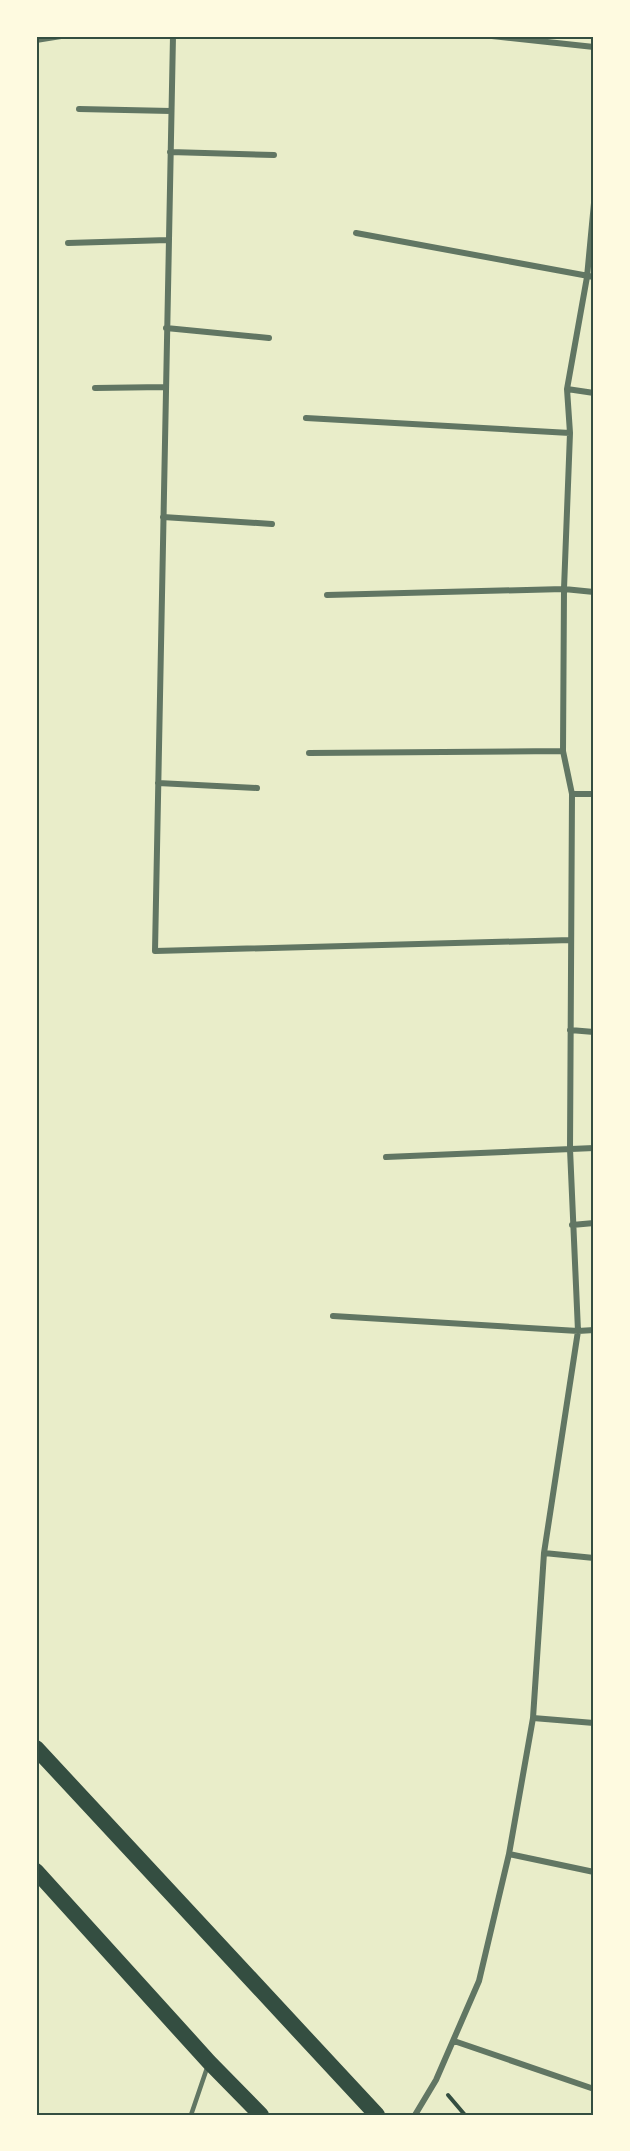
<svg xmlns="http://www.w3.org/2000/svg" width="630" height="2151" font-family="'PT Sans',sans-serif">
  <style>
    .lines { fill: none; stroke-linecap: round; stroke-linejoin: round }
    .path { stroke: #344e41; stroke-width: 4 }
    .service { stroke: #617663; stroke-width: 4.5 }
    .minor { stroke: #617663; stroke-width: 6 }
    .trunk { stroke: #344e41; stroke-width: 16 }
    .neatline { fill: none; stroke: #344e41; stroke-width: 2 }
  </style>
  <rect width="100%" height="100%" fill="#e9edc9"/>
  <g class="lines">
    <path class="path" d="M448 2095 465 2115"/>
    <path class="service" d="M191 2115 207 2068"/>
    <path class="minor" d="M173 36 155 951 571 940
      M492 36 594 47
      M36 40 61 36
      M79 109 171 111
      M170 152 274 155
      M356 233 594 277
      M68 243 168 240
      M166 328 269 338
      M95 388 165 387
      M567 389 594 393
      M306 418 570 433
      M163 517 272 524
      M327 595 564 589 594 592
      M309 753 563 751
      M158 783 257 788
      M572 794H594
      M570 1030 594 1032
      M386 1157 594 1148
      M572 1225 594 1223
      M333 1316 578 1331 594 1330
      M544 1553 594 1558
      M533 1718 594 1723
      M509 1854 594 1872
      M454 2041 594 2089
      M415 2115 436 2080 479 1981 509 1854 533 1718 544 1553 578 1331 570 1149 572 794 563 751 564 589 570 433 567 389 587 277 594 203"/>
    <path class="trunk" d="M36 1748 377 2115
      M36 1871 209 2062 261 2115"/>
  </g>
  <rect width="630" height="2151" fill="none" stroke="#fefae0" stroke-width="75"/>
  <rect x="38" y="38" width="554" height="2076" class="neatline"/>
</svg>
